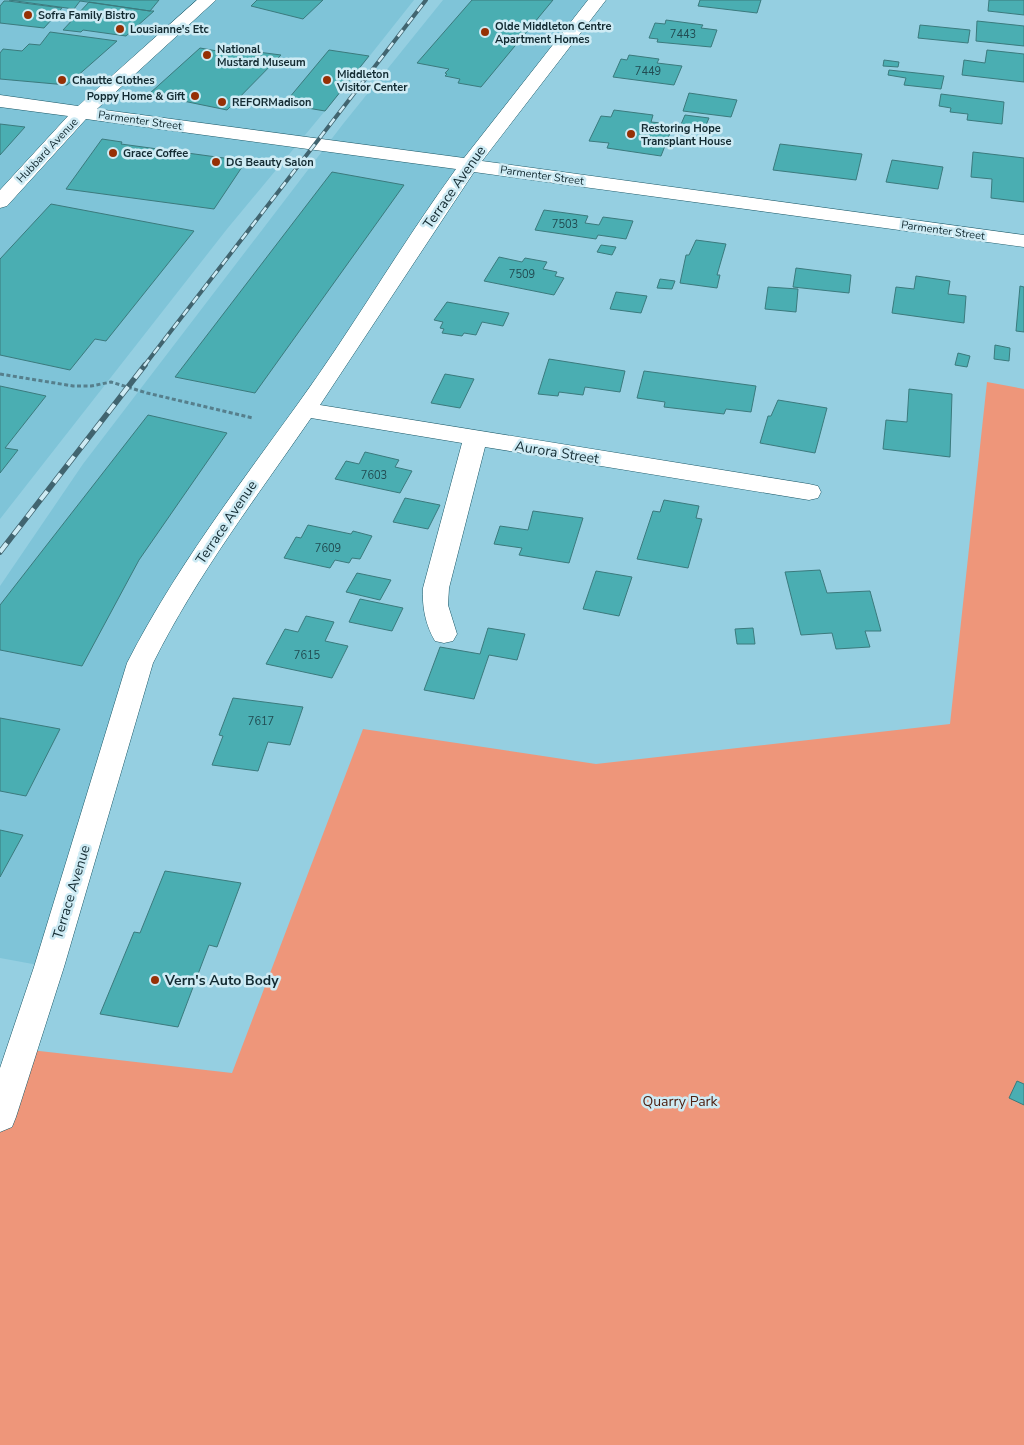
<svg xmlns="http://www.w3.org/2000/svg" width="1024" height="1445" font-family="'Nunito Sans',sans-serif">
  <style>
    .built { fill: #7fc4d8 }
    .green { fill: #ee967a }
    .building { fill: #4aaeb2; stroke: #3b7a7d }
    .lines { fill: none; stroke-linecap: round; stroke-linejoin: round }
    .minor-casing { stroke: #1b5766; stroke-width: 1 }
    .path { stroke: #567f8c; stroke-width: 3; stroke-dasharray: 4 2.5; stroke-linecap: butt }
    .minor { fill: #fff; fill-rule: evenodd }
    .rail-far1-casing { stroke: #41646f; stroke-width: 4 }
    .rail-casing { stroke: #41646f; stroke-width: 5.5 }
    .rail-far1 { stroke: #ceebf4; stroke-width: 2.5; stroke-dasharray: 8; stroke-linecap: butt }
    .rail { stroke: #ceebf4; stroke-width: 4; stroke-dasharray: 11; stroke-linecap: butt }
    .poi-dot { fill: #963005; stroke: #ceebf4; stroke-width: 2 }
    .labels { text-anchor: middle; stroke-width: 5; stroke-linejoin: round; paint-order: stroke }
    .far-poi-label { font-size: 11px; font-weight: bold; fill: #132b32; stroke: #ceebf4; text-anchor: start }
    .number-label { font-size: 11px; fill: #214c52 }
    .far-street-label { font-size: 11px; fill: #132b32; stroke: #ceebf4 }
    .street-label { font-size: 14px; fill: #132b32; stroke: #ceebf4 }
    .poi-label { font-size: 14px; font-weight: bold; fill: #132b32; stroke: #ceebf4; text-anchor: start }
    .park-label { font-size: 14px; fill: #4f2112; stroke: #ceebf4 }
  </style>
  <rect width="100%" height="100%" fill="#95cfe1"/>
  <path class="built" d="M0 0H414L349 82 227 229 0 519Z
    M443 0H597L485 143 158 625 49 967 0 958V586L83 464 343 124Z"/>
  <path class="green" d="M987 382 1024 389V1445H0V1117L22 1049 232 1073 363 729 596 764 950 724Z"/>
  <path class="building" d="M9 0H159L150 11 80 1 74 9Z
    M257 0H323L303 19 251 6Z
    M472 0H553L481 87 458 83 460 79 445 76 447 74 445 73 449 69 417 63Z
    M700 0H761L757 13 698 6Z
    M989 0H1024V15L988 11Z
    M4 1H8L62 8 44 28 0 23V6Z
    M89 2 150 11H154L126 36 83 30 81 32 63 30Z
    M666 20 703 25 701 28 717 30 711 47 657 42 658 39 649 38 655 23 665 24Z
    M977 21 1024 26V46L976 41Z
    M920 25 970 30 968 43 918 38Z
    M50 32 117 41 67 85 0 79V53L3 49 22 51 29 44 40 45Z
    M200 48 223 52 227 48 281 55 227 110 149 94Z
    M329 50 369 56 325 111 284 104Z
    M987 50 1024 54V82L962 75 964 60 985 63Z
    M629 55 659 59 657 63 682 66 674 85 613 77 621 59 627 60Z
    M884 60 899 62 898 67 883 66Z
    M889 70 944 76 941 89 904 85 906 78 888 75Z
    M689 93 737 100 731 117 683 111Z
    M941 94 1004 102 1002 124 967 120 968 114 950 112 951 108 939 106Z
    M614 110 653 115 651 122 661 123 660 126 672 128 661 156 607 148 609 143 589 141 601 116 611 117Z
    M685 115 709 118 703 132 679 129Z
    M0 124 25 127 0 155Z
    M102 139 122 142 121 144 246 161 214 209 66 189Z
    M780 144 862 154 856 180 773 170Z
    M973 152 1024 158V202L991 198 992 179 971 177Z
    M892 160 943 167 938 189 886 182Z
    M332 172 404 185 255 393 175 377Z
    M51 204 194 231 106 341 95 339 70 370 0 355V259Z
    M544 210 588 216 585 223 599 225 603 217 633 221 626 239 598 235 596 239 535 230Z
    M696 240 726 244 717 275H720L717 288 680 283 686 255H689Z
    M601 245 616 247 612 255 597 252Z
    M499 257 522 262 525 258 547 262 543 269 557 272 555 276 564 278 554 295 484 281Z
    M796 268 851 275 849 293 793 287Z
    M916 276 950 281 948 294 966 296 964 323 892 313 896 287 914 289Z
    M660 279 675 281 672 289 657 288Z
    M1020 286 1024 287V332L1016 331Z
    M768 287 798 289 796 312 765 309Z
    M616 292 647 296 641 313 610 309Z
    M447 302 509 313 503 326 482 322 476 335 464 333 462 336 442 333 444 329 440 328 443 322 434 320Z
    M995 345 1010 348 1009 361 994 359Z
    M958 353 970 356 967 367 955 365Z
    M549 359 625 371 620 392 585 387 583 395 559 392 558 396 538 394Z
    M644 371 756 386 751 412 726 409 724 414 664 407 665 402 637 398Z
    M445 374 474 379 460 408 431 403Z
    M0 386 46 396 5 448 18 450 0 473Z
    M909 389 952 394 950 457 883 449 886 420 907 422Z
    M778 400 827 408 815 453 760 443 768 416H771Z
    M148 415 227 433 139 560 82 666 0 650V605Z
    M365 452 399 460 395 467 412 471 400 493 335 479 346 461 359 464Z
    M405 498 440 505 428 529 393 522Z
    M664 500 699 506 696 518 702 519 688 568 637 559 653 511 660 512Z
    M533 511 583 518 569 563 519 555 522 548 494 544 500 526 528 530Z
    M308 525 351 534 353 531 372 536 360 559 352 558 349 563 335 560 330 568 284 558 296 537 301 538Z
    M820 570 827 593 870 591 881 631H865L870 647 836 649 832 633 801 635 785 572Z
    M596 571 632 577 619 616 583 609Z
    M357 573 391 580 380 600 346 592Z
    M360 599 403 608 392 631 349 622Z
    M306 616 334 622 325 641 348 646 332 678 266 664 285 629 298 632Z
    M488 628 525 634 517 660 489 655 474 699 424 690 440 647 480 654Z
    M753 628 755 644H737L735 629Z
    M233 698 303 707 290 745 268 742 258 771 212 765 223 736 219 735Z
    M0 718 60 729 26 796 0 791Z
    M0 830 23 835 0 877Z
    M165 871 241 883 217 947 209 945 178 1027 100 1014 134 932 140 933Z
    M1017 1081 1024 1084V1105L1009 1098Z"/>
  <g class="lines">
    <g class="minor-casing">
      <path id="minor" d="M197 0H216L97 109 464 158 588 0H606L482 161 1024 235V247L474 172 320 405 809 484 818 486 821 492 818 498 809 500 485 447 449 588 448 605 457 634 453 641 444 643 435 641C425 624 422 606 423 588L462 443 311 418C256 498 197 575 153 663L64 967 16 1117 12 1127 0 1132V1068L34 967 127 663C174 571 237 488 297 405 353 328 400 246 456 169L86 119 7 206 0 208V190L68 116 0 107V95L78 106Z"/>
    </g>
    <path class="path" d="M0 374 73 386H91L111 382 147 393 253 418"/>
    <use href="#minor" class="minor"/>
    <g class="rail-far1-casing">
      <path id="rail-far1" d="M144 366 426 0"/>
    </g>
    <g class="rail-casing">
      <path id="rail" d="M0 552 145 365"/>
    </g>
    <use href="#rail-far1" class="rail-far1"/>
    <use href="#rail" class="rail"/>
  </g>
  <g class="poi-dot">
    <circle cx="28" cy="15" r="5"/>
    <circle cx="120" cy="29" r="5"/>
    <circle cx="485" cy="32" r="5"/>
    <circle cx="207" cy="55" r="5"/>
    <circle cx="62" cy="80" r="5"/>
    <circle cx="327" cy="80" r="5"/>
    <circle cx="195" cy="96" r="5"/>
    <circle cx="222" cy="102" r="5"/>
    <circle cx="631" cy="134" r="5"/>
    <circle cx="113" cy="153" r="5"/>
    <circle cx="216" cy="162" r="5"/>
    <circle cx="155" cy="980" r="5"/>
  </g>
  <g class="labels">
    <g class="far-poi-label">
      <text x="38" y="19">Sofra Family Bistro</text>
      <text x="495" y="30">Olde Middleton Centre<tspan x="495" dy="13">Apartment Homes</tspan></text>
      <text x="130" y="33">Lousianne's Etc</text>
      <text x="217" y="53">National<tspan x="217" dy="13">Mustard Museum</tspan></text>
      <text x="337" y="78">Middleton<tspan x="337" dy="13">Visitor Center</tspan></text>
      <text x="72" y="84">Chautte Clothes</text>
      <text x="185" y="100" text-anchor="end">Poppy Home &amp; Gift</text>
      <text x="232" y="106">REFORMadison</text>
      <text x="641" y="132">Restoring Hope<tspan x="641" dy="13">Transplant House</tspan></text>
      <text x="123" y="157">Grace Coffee</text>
      <text x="226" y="166">DG Beauty Salon</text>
    </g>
    <g class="number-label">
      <text x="683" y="38">7443</text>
      <text x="648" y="75">7449</text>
      <text x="565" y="228">7503</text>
      <text x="522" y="278">7509</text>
      <text x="374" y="479">7603</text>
      <text x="328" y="552">7609</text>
      <text x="307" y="659">7615</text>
      <text x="261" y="725">7617</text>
    </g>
    <g class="far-street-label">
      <text transform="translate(140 120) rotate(8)" y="4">Parmenter Street</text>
      <text transform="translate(47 150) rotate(-47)" y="4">Hubbard Avenue</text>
      <text transform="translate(542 175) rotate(8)" y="4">Parmenter Street</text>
      <text transform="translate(943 230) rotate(8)" y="4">Parmenter Street</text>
    </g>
    <g class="street-label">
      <text transform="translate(454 187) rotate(-55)" y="5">Terrace Avenue</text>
      <text transform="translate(557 452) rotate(9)" y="5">Aurora Street</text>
      <text transform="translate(226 522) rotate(-56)" y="5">Terrace Avenue</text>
      <text transform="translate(71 892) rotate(-73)" y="5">Terrace Avenue</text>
    </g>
    <g class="poi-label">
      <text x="165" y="985">Vern's Auto Body</text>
    </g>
    <g class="park-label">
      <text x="680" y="1106">Quarry Park</text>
    </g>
  </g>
</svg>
